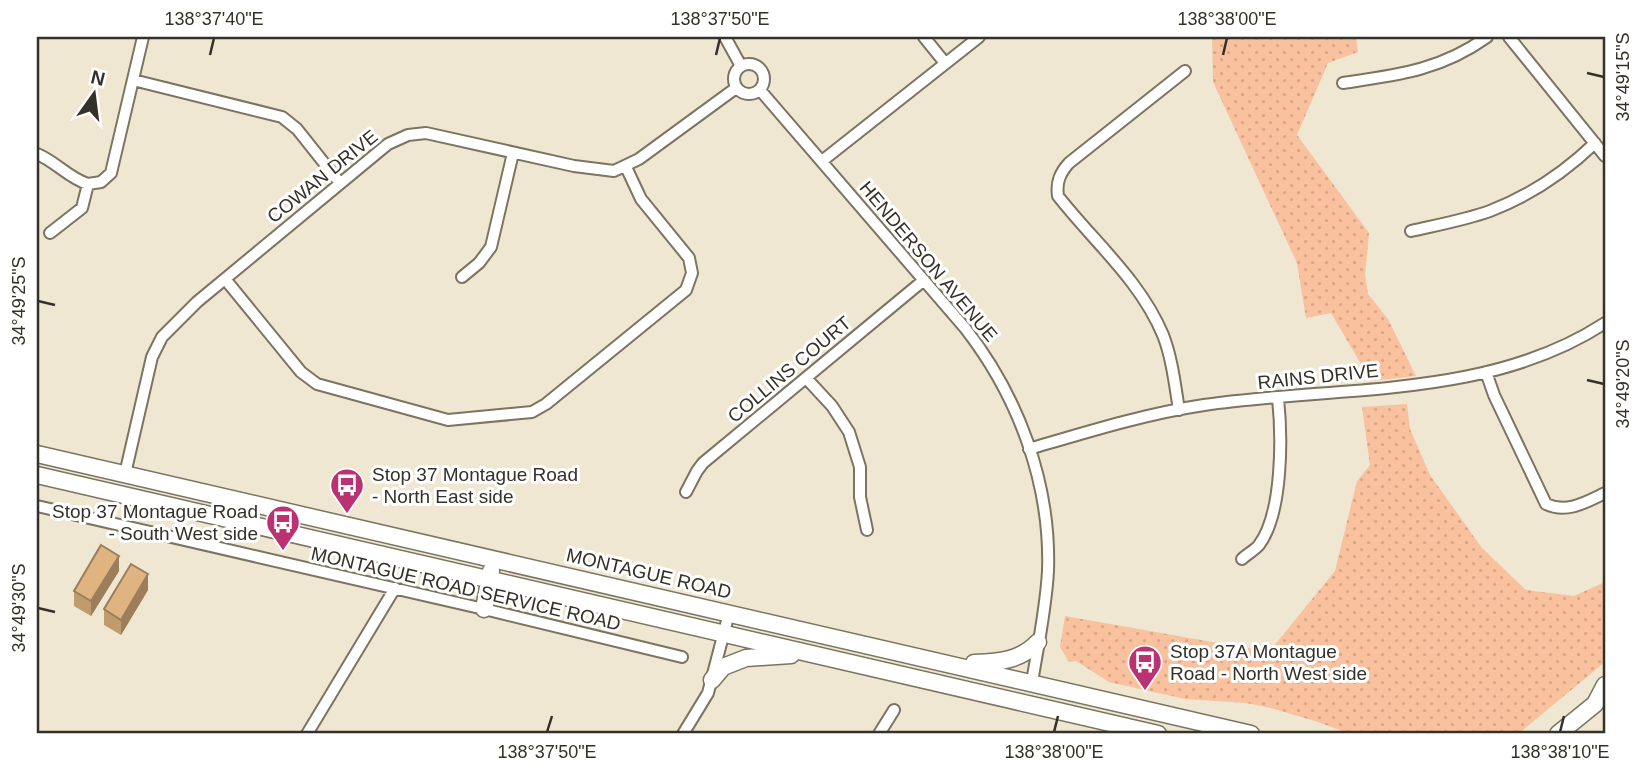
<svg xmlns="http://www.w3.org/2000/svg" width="1642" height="771" font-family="Arial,sans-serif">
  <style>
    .grass { fill: url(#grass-dots) }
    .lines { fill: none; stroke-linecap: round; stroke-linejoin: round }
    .minor-casing { stroke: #7b7461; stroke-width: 14 }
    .secondary-casing { stroke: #7b7461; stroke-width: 19 }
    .minor { stroke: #fff; stroke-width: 10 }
    .secondary { stroke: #fff; stroke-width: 16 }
    .wall { fill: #c19b6e }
    .shaded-wall { fill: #9d7e5a }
    .building { fill: #e0b480; stroke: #9d7e5a; stroke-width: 2 }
    .ticks { fill: none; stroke: #343129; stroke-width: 2.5 }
    .labels { text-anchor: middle; stroke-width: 6; stroke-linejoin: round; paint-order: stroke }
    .street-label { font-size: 19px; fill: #343129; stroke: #fff }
    .poi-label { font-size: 19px; fill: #343129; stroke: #fff; text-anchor: start }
    .neatline { fill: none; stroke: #343129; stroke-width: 2.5 }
    .ticks-label { font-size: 18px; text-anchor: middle; fill: #343129 }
  </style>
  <defs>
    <pattern id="grass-dots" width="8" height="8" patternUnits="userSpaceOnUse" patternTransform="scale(1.75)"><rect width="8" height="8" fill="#f9c19e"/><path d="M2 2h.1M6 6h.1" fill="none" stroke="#d6a688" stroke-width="1.8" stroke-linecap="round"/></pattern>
  </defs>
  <rect width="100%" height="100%" fill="#efe7d2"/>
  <path class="grass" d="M1212 37H1356L1358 52 1328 63 1297 135 1369 233 1365 275 1368 294 1388 319 1416 376 1371 381 1331 313 1306 318 1297 263 1213 82Z
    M1407 404 1410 429 1430 475 1482 548 1526 590 1574 596 1605 582V662L1518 734H1350L1318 722 1271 708 1246 703 1185 699 1109 682 1076 661 1069 662 1060 647 1065 616 1269 652 1335 571 1357 481 1370 465 1362 407Z"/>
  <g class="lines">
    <g class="minor-casing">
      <path id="minor" d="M725 37 741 66
        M924 37 945 63
        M1509 37 1605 156
        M734 79a15 15 0 1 1 30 0a15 15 0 1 1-30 0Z
        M133 80 282 117 297 129 340 183
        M1343 83C1398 75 1441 70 1487 37
        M760 90 965 328C1018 396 1051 483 1048 571 1046 608 1038 646 1032 682
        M37 154C55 161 70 179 88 184
        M822 161 979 37
        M1411 231C1437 225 1465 220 1490 211 1529 196 1565 172 1595 143
        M50 233 82 208 88 184 101 182 111 173 143 37
        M462 277 479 263 491 247 513 153
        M225 279 301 372 317 384 448 420 532 412 546 404 686 290 692 273 689 258 641 199 626 167
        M1486 372 1494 395 1546 504C1567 514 1586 502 1605 493
        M806 378 832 406 849 432 860 467V497L867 530
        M1179 410C1175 385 1172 358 1163 335 1140 280 1094 242 1058 196 1056 182 1060 173 1069 163L1185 71
        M1029 449C1087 432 1144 414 1204 405 1338 385 1487 400 1605 323
        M125 474 152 357 162 337 197 302 388 144 408 135 426 133 574 166 614 171 639 159 736 88
        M686 492 697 471 703 463 924 280
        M37 506 484 609 682 657
        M1242 559C1247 554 1255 550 1259 545 1283 513 1282 436 1278 398
        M307 734 395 588
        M683 734 708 693 729 613
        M879 734 894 710"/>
    </g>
    <g class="secondary-casing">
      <path id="secondary" d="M37 454 1251 734
        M37 475 1158 734
        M484 609 491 571
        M974 663C999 662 1020 661 1038 642
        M712 680 723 667 746 658 791 655
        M1558 734 1595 704 1605 685"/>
    </g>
    <use href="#minor" class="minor"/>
    <use href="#secondary" class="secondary"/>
  </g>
  <path class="wall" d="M119 571 91 616 74 606V591Z
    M148 590 121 635 104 625V609Z"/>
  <path class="shaded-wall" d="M119 556V571L91 616V601Z
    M148 574V590L121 635V620Z"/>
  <path class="building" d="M101 545 119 556 91 601 74 591Z
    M131 564 148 574 121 620 104 609Z"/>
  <path class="ticks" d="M210 55 214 38M716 55 720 38M1223 55 1227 38M1587 73 1604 77M38 301 55 305M1587 380 1604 384M38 608 55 612M547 732 552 716M1054 732 1058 716M1560 732 1564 716"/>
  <defs>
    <g id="bus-pin" transform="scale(1.75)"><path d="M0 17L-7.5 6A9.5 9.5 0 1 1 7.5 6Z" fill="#ba3271" stroke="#fff"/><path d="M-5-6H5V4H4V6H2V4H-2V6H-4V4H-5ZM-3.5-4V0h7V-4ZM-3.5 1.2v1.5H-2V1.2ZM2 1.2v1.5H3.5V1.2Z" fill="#fff"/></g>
  </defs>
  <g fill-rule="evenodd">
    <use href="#bus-pin" x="347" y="485"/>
    <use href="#bus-pin" x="283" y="522"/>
    <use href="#bus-pin" x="1145" y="662"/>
  </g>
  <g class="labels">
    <g class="street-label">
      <text transform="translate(322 176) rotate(-39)" y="7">COWAN DRIVE</text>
      <text transform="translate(929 261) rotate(50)" y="7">HENDERSON AVENUE</text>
      <text transform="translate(789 369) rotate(-40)" y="7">COLLINS COURT</text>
      <text transform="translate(1318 376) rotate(-6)" y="7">RAINS DRIVE</text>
      <text transform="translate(649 573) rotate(13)" y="7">MONTAGUE ROAD</text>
      <text transform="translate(466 588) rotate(13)" y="7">MONTAGUE ROAD SERVICE ROAD</text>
    </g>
    <g class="poi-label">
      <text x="372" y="481">Stop 37 Montague Road<tspan x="372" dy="22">- North East side</tspan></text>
      <text x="258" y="518" text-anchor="end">Stop 37 Montague Road<tspan x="258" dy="22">- South West side</tspan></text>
      <text x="1170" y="658">Stop 37A Montague<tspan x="1170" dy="22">Road - North West side</tspan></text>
    </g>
  </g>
  <rect width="1642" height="771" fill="none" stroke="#ffffff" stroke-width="77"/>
  <g transform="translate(94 94) rotate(14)" stroke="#ffffff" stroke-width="5" paint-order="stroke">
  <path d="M0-5L12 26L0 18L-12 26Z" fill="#343129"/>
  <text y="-10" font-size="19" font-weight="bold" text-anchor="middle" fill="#343129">N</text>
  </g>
  <rect x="38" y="38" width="1566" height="694" class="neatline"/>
  <g class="ticks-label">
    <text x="214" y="25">138°37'40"E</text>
    <text x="720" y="25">138°37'50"E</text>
    <text x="1227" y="25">138°38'00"E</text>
    <text transform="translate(1623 77) rotate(-90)" y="6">34°49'15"S</text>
    <text transform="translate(19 301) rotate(-90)" y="6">34°49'25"S</text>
    <text transform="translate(1623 384) rotate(-90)" y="6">34°49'20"S</text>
    <text transform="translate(19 608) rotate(-90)" y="6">34°49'30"S</text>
    <text x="547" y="758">138°37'50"E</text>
    <text x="1054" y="758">138°38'00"E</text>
    <text x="1560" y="758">138°38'10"E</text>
  </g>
</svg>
